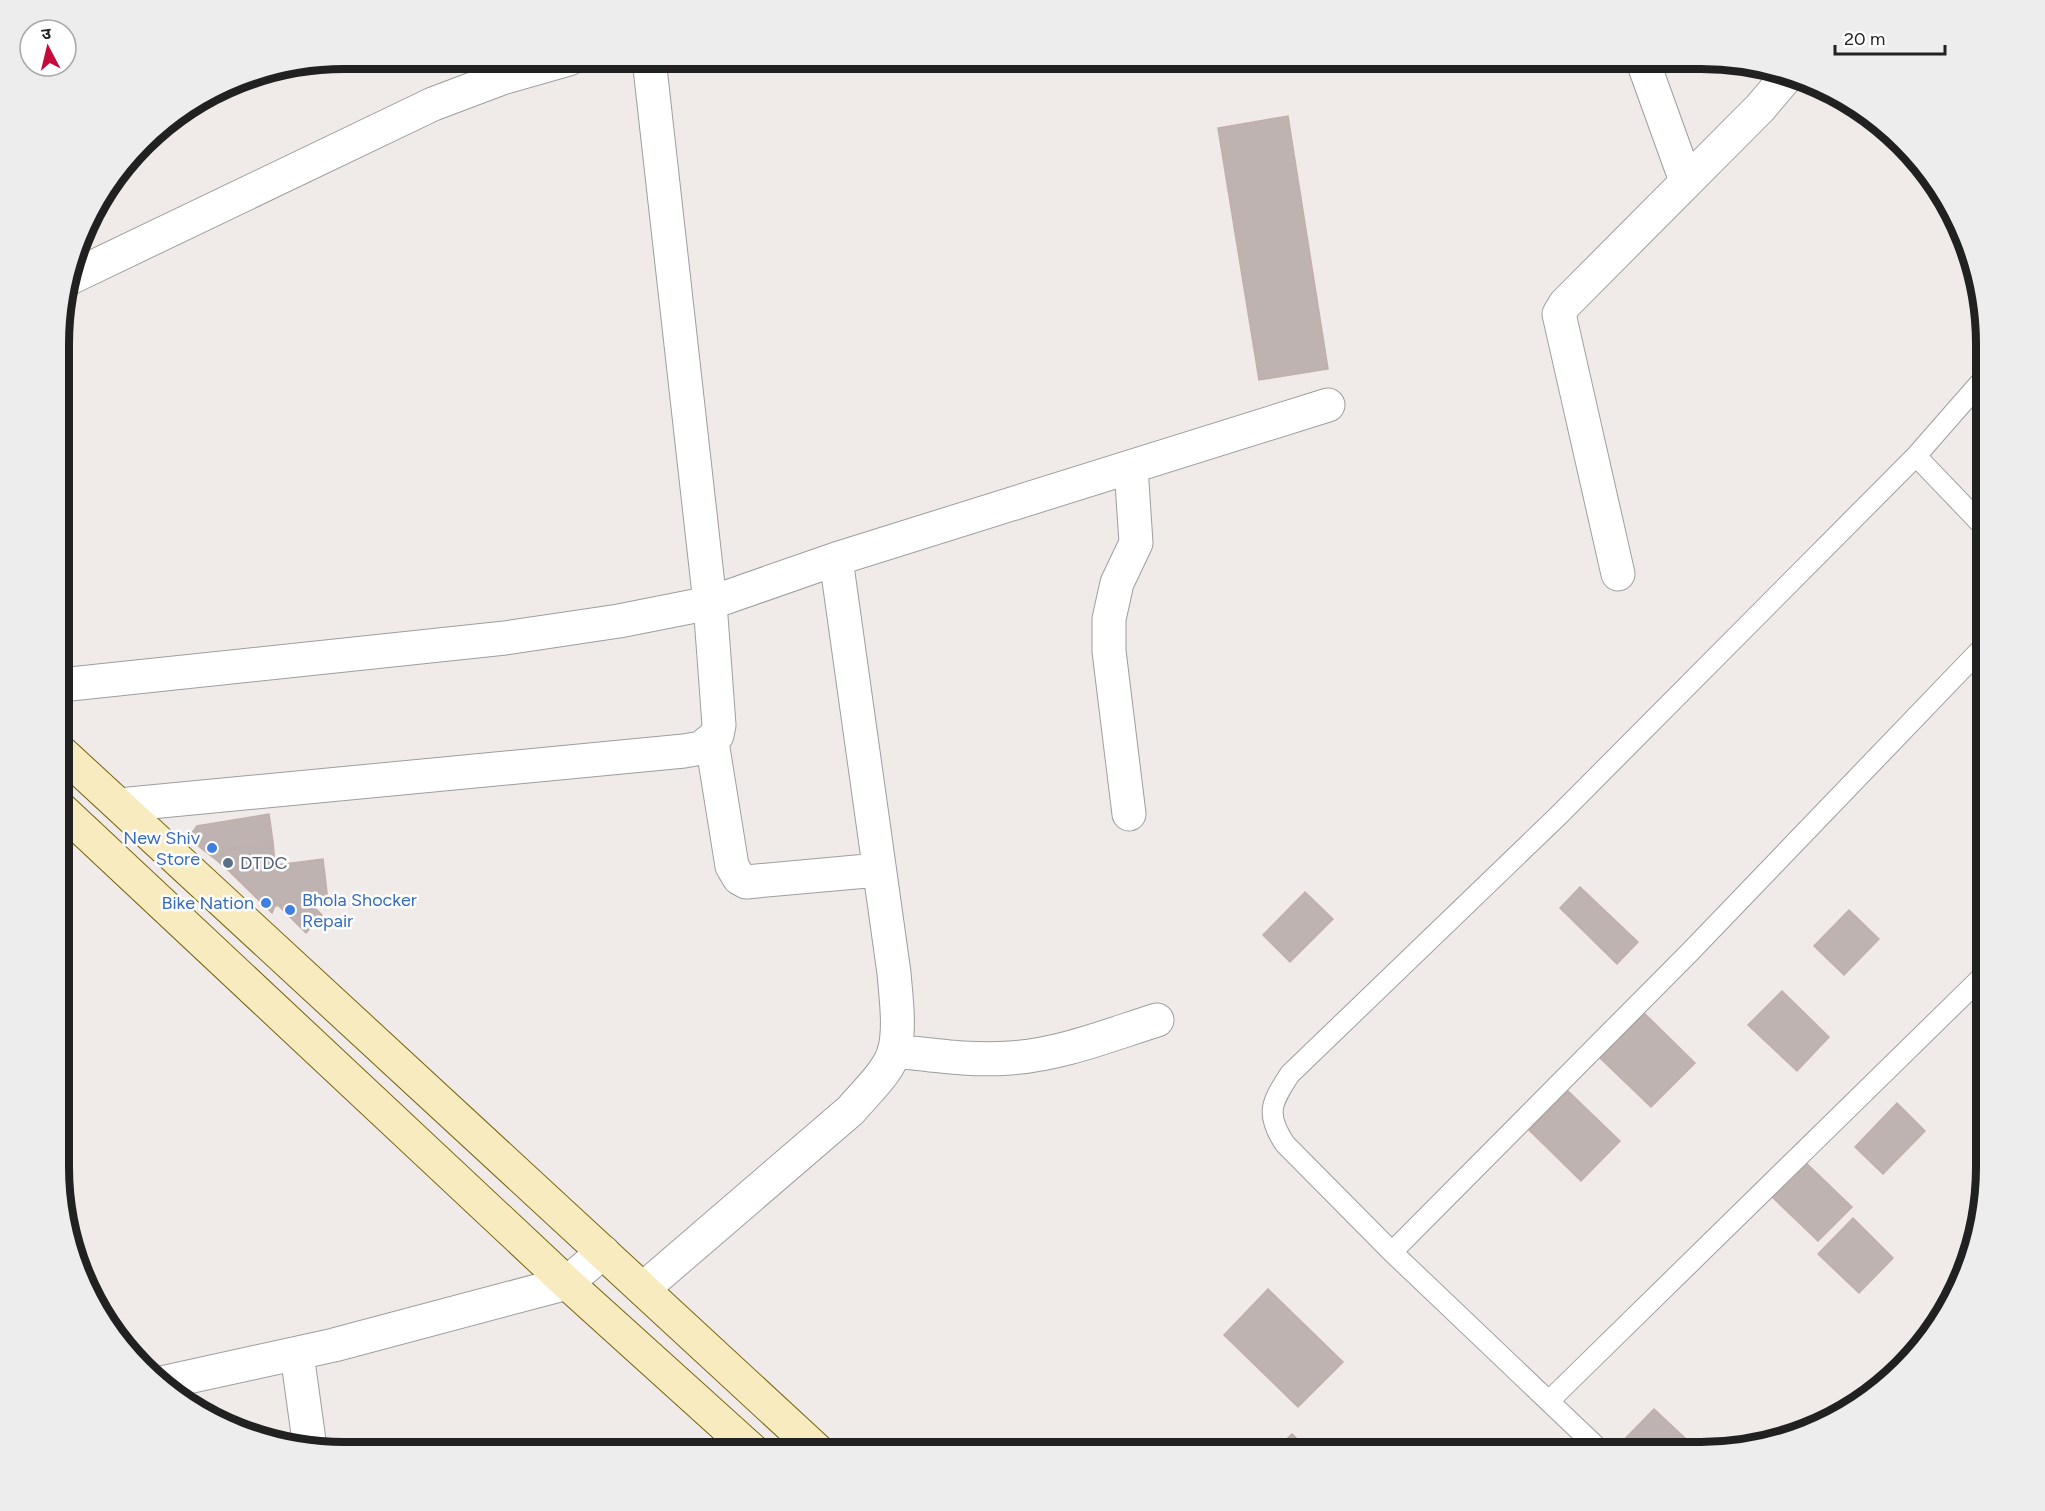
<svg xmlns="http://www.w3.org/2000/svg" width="2045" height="1511" font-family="Figtree,'Noto Sans Devanagari',sans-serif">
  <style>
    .building { fill: #beb3b1; stroke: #c2afab; stroke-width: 1.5 }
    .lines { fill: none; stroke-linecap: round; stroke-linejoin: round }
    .lane-casing { stroke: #9e9e9e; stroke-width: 22 }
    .street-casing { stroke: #9e9e9e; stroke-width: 35 }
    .secondary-casing { stroke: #74640b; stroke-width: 35 }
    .lane { stroke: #fff; stroke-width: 20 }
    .street { stroke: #fff; stroke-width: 33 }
    .secondary { stroke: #f7ebbf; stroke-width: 33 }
    .shop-dot { fill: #3f7fe0; stroke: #fff; stroke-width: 2 }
    .service-dot { fill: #5c6f8a; stroke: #fff; stroke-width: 2 }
    .labels { text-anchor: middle; stroke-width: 5; stroke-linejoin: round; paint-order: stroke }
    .shop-label { font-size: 18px; fill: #366cbe; stroke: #fff; text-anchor: end }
    .service-label { font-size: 18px; fill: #4e5e75; stroke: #fff; text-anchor: start }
    .rim { fill: none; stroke: #212121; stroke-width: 8 }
  </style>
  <rect width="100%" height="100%" fill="#f0ebe8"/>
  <path class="building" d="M1288 116 1328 369 1259 380 1218 128Z
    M269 814 273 842 232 849 214 858 188 838 197 826Z
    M273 842 275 865 229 871 214 858 232 849Z
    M323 859 328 901 275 906 272 913 229 871Z
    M1580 887 1638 942 1617 964 1560 908Z
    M1305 892 1333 919 1290 962 1263 935Z
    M310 903 322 915 306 933 279 906Z
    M1849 910 1879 939 1844 975 1814 946Z
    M1782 991 1829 1037 1797 1071 1748 1025Z
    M1644 1013 1695 1063 1651 1107 1600 1058Z
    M1568 1091 1620 1141 1581 1181 1529 1130Z
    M1897 1103 1925 1131 1883 1174 1855 1147Z
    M1801 1158 1852 1207 1818 1241 1768 1193Z
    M1853 1218 1893 1258 1859 1293 1818 1254Z
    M1268 1289 1343 1362 1298 1407 1224 1335Z
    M1654 1409 1700 1452H1618L1615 1449Z
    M1292 1434 1311 1452H1273Z"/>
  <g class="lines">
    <g class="lane-casing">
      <path id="lane" d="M1916 456 1986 529
        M1392 1252 1690 952 1986 644
        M1549 1401 1986 973
        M1602 1452 1392 1252 1285 1144C1265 1114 1271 1103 1290 1074L1559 815 1916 456 1986 376"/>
    </g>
    <g class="street-casing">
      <path id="street" d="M1642 59 1686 181
        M70 278 433 104 502 78 569 59
        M1618 574 1559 314 1565 304 1760 108 1788 75
        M61 685 505 638 619 621 710 603 836 559 1328 405
        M712 742 732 866 739 878 746 882 878 870
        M119 805 684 751 701 748 717 735 719 725 710 603 649 59
        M1129 814 1109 651V619L1117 583 1136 543 1131 467
        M894 1051C933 1055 971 1061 1010 1058 1060 1055 1109 1035 1157 1020
        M643 1289 851 1110C865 1093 890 1071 895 1049 900 1025 896 998 894 973L836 559
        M297 1354 310 1448
        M161 1383 334 1345 567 1283 603 1252"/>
    </g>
    <g class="secondary-casing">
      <path id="secondary" d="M61 752 819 1452
        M61 809 567 1283 754 1452"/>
    </g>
    <use href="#lane" class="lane"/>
    <use href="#street" class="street"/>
    <use href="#secondary" class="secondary"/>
  </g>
  <g class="shop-dot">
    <circle cx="212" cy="848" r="6"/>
    <circle cx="266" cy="903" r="6"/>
    <circle cx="290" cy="910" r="6"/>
  </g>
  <circle class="service-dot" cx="228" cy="863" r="6"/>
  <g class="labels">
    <g class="shop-label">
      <text x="200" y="844">New Shiv<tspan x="200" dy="21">Store</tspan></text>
      <text x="302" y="906" text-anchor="start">Bhola Shocker<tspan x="302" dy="21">Repair</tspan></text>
      <text x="254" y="909">Bike Nation</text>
    </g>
    <g class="service-label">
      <text x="240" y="869">DTDC</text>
    </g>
  </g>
  <path d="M0 0H2045V1511H0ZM344 69H1701A275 275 0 0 1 1976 344V1167A275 275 0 0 1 1701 1442H344A275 275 0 0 1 69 1167V344A275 275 0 0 1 344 69Z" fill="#ededed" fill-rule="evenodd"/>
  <path class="rim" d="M344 69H1701A275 275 0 0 1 1976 344V1167A275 275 0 0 1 1701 1442H344A275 275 0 0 1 69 1167V344A275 275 0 0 1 344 69Z"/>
  <g transform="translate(48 48) rotate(353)"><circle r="28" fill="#ffffff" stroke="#a6a6a6" stroke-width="1.5"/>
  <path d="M0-4.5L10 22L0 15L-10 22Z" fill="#c70a3c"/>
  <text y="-9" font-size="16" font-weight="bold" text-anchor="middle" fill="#212121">उ</text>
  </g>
  <path d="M1835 45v9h110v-9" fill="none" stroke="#212121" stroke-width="3"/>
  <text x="1844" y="45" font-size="18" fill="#212121" stroke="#ffffff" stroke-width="4.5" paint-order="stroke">20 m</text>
</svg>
